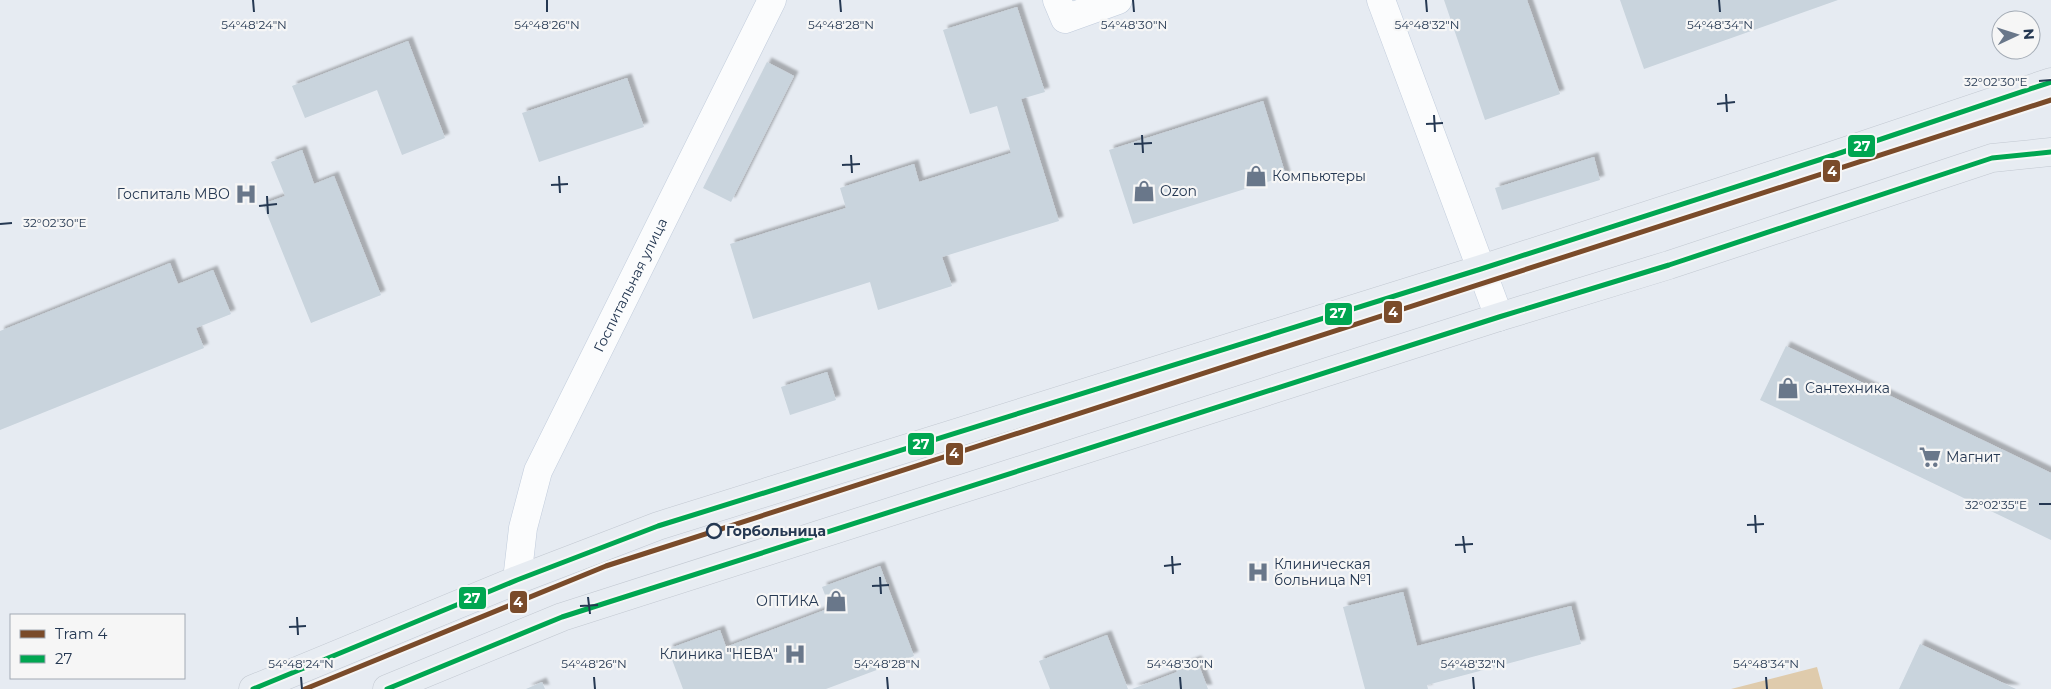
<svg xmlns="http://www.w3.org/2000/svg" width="2051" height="689" font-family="Montserrat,sans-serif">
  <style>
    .green { fill: #dfcbac }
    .building { fill: #c9d4dd; filter: url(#shadow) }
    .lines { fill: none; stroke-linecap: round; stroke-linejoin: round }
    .minor-casing { stroke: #c1ccdc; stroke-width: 29 }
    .major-casing { stroke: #c2c8d1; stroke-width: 29 }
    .minor { stroke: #fbfcfd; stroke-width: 28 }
    .major { stroke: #e7ecf2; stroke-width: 28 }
    .bus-1-casing { stroke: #f6f6f6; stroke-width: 9 }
    .bus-1 { stroke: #00a651; stroke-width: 5 }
    .tram-1-casing { stroke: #f6f6f6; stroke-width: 9 }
    .tram-1 { stroke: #7a4b2a; stroke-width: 5 }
    .ticks { fill: none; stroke: #253852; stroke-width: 2 }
    .stop-dot { fill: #f6f6f6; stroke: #253852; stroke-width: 2.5 }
    .labels { text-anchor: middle; stroke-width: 4.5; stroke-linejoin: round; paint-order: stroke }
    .poi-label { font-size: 14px; fill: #253852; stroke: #f6f6f6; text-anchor: start }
    .street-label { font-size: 14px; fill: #253852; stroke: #f6f6f6 }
    .stop-label { font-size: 14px; font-weight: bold; fill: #253852; stroke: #f6f6f6; text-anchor: start }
    .ticks-label { font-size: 12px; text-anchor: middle; fill: #253852; stroke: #f6f6f6; stroke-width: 4.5; stroke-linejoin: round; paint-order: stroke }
    .line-badge { stroke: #f6f6f6; stroke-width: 2 }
    .badge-label { font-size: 14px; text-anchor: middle; font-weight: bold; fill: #fff }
  </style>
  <defs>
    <filter id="shadow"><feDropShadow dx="4.5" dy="-4.5" stdDeviation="1" flood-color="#0004"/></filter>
  </defs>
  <rect width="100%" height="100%" fill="#e6ebf2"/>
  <path class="green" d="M1817 667 1823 689H1731Z"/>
  <path class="building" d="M1444 0H1527L1560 94 1485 120Z
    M1620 0H1838L1644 69Z
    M1017 7 1045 92 1021 99 1059 221 942 257 952 286 878 310 870 282 753 319 730 244 846 208 840 188 914 164 919 182 1011 153 997 106 970 114 943 30Z
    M408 41 445 138 402 155 377 90 305 118 292 86Z
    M767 62 794 76 731 202 703 188Z
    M627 78 644 127 539 162 522 113Z
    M1263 101 1286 176 1133 224 1109 150Z
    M302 150 314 184 334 176 381 295 311 323 263 204 285 196 271 162Z
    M1594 157 1600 180 1502 210 1495 188Z
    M170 263 178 284 213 270 231 314 196 328 204 348 0 430V331Z
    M1786 346 2051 473V540L1760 400Z
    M827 372 836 400 790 415 781 387Z
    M880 566 914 656 826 689H683L668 649 720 630 726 647 830 608 822 587Z
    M1403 592 1417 646 1571 606 1581 644 1427 685 1428 689H1365L1343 607Z
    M1107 635 1128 689H1050L1039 661Z
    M1920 644 2016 689H1899Z
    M1197 660 1208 689H1132L1177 672 1176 668Z
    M542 682 545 689H526Z"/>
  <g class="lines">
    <g class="minor-casing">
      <g id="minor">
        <path d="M1057 0 1065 19 1118 0"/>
        <path d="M1381 0 1499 317"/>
        <path id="s1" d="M517 580 523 528 538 471 772 0"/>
      </g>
    </g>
    <g class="major-casing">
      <path id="major" d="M253 689 517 580 658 526 1481 269 1825 158 2051 82
        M387 689 562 617 1499 317 1669 265 1992 158 2051 152"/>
    </g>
    <use href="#minor" class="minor"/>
    <use href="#major" class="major"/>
    <g class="bus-1-casing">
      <path id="bus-1" d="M253 689 517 580 658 526 1481 269 1825 158 2051 82
        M387 689 562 617 1499 317 1669 265 1992 158 2051 152"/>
    </g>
    <use href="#bus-1" class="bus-1"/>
    <g class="tram-1-casing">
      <path id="tram-1" d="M305 689 606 566 2051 100"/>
    </g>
    <use href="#tram-1" class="tram-1"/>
  </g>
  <path class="ticks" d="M253 0 254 12M547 0V12M840 0 841 12M1133 0 1134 12M1426 0 1427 12M1719 0 1720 12M2039 81 2051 80M1726 94 1727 112M1717 104 1735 102M1434 115 1435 132M1426 124 1443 123M1142 135 1143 153M1134 144 1152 143M851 155 852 173M842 165 860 164M559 176 560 193M551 185 568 184M267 196 268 214M259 206 277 204M0 224 12 223M2039 504H2051M1755 515 1756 533M1747 525 1764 524M1463 536 1465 553M1455 545 1473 544M1172 556 1173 574M1164 566 1181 564M880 577 881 594M872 586 889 585M588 597 590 614M580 606 598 605M297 617 298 635M289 627 306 626M301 677 302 689M594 677 595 689M887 677 888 689M1180 677 1181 689M1473 677 1474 689M1766 677 1767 689"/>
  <defs>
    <g id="shop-bare" transform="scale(1.725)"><path d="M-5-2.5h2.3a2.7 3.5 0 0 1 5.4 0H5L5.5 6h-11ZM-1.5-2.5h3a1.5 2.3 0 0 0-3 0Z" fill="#69778a" stroke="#f6f6f6" stroke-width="2.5" paint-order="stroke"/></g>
    <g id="hospital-bare" transform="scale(1.725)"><path d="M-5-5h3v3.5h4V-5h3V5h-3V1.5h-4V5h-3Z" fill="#69778a" stroke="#f6f6f6" stroke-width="2.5" paint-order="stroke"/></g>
    <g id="supermarket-bare" transform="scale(1.725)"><path d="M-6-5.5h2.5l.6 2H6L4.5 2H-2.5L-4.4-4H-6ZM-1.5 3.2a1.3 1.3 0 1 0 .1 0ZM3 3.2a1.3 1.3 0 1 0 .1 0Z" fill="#69778a" stroke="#f6f6f6" stroke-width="2.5" paint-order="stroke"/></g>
  </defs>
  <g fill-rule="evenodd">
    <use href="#shop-bare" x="1256" y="176"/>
    <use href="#shop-bare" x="1144" y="191"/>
    <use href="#hospital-bare" x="246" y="194"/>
    <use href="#shop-bare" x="1788" y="388"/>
    <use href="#supermarket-bare" x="1930" y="457"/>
    <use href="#hospital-bare" x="1258" y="572"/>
    <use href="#shop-bare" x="836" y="601"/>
    <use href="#hospital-bare" x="795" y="654"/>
  </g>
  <circle class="stop-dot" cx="714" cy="531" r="7"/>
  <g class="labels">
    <g class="poi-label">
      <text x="1272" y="181">Компьютеры</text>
      <text x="1160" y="196">Ozon</text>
      <text x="230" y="199" text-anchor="end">Госпиталь МВО</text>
      <text x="1805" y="393">Сантехника</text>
      <text x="1946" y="462">Магнит</text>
      <text x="1274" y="569">Клиническая<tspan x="1274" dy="16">больница №1</tspan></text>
      <text x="819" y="606" text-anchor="end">ОПТИКА</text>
      <text x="778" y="659" text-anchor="end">Клиника "НЕВА"</text>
    </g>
    <g class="street-label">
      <text dy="5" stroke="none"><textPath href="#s1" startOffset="319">Госпитальная улица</textPath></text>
    </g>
    <g class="stop-label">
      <text x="726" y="536">Горбольница</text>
    </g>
  </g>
  <g class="ticks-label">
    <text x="254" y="29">54°48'24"N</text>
    <text x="547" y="29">54°48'26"N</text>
    <text x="841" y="29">54°48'28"N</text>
    <text x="1134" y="29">54°48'30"N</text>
    <text x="1427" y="29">54°48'32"N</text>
    <text x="1720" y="29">54°48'34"N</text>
    <text x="1996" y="86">32°02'30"E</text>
    <text x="55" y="227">32°02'30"E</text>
    <text x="1996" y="509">32°02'35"E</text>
    <text x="301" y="668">54°48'24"N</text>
    <text x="594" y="668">54°48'26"N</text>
    <text x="887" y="668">54°48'28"N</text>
    <text x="1180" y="668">54°48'30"N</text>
    <text x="1473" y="668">54°48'32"N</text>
    <text x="1766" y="668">54°48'34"N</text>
  </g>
  <g class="line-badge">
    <rect x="1847" y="134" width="29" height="24" rx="5" fill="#00a651"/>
    <rect x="1822" y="159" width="19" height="24" rx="5" fill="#7a4b2a"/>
    <rect x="1383" y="300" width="20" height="24" rx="5" fill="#7a4b2a"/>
    <rect x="1324" y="302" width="29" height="24" rx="5" fill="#00a651"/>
    <rect x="907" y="432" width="28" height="24" rx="5" fill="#00a651"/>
    <rect x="945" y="442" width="19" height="24" rx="5" fill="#7a4b2a"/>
    <rect x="458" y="586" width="29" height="24" rx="5" fill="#00a651"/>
    <rect x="509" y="590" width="19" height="24" rx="5" fill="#7a4b2a"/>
  </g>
  <g class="badge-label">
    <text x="1862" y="151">27</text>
    <text x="1832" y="176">4</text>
    <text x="1393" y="317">4</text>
    <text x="1338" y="318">27</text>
    <text x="921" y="449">27</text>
    <text x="954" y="458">4</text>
    <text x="472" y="603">27</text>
    <text x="518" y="607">4</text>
  </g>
  <rect x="10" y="614" width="175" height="65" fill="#f6f6f6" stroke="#a2aab4"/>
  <rect x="20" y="630" width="25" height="8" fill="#7a4b2a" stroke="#a2aab4"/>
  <text x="55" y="639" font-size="15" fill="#253852">Tram 4</text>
  <rect x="20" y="655" width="25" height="8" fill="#00a651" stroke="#a2aab4"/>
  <text x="55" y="664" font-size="15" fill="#253852">27</text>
  <g transform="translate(2016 35) rotate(86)"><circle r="24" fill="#f6f6f6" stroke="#a2aab4"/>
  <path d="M0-4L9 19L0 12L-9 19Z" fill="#69778a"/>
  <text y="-8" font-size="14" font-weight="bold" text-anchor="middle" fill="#253852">N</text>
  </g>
</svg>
